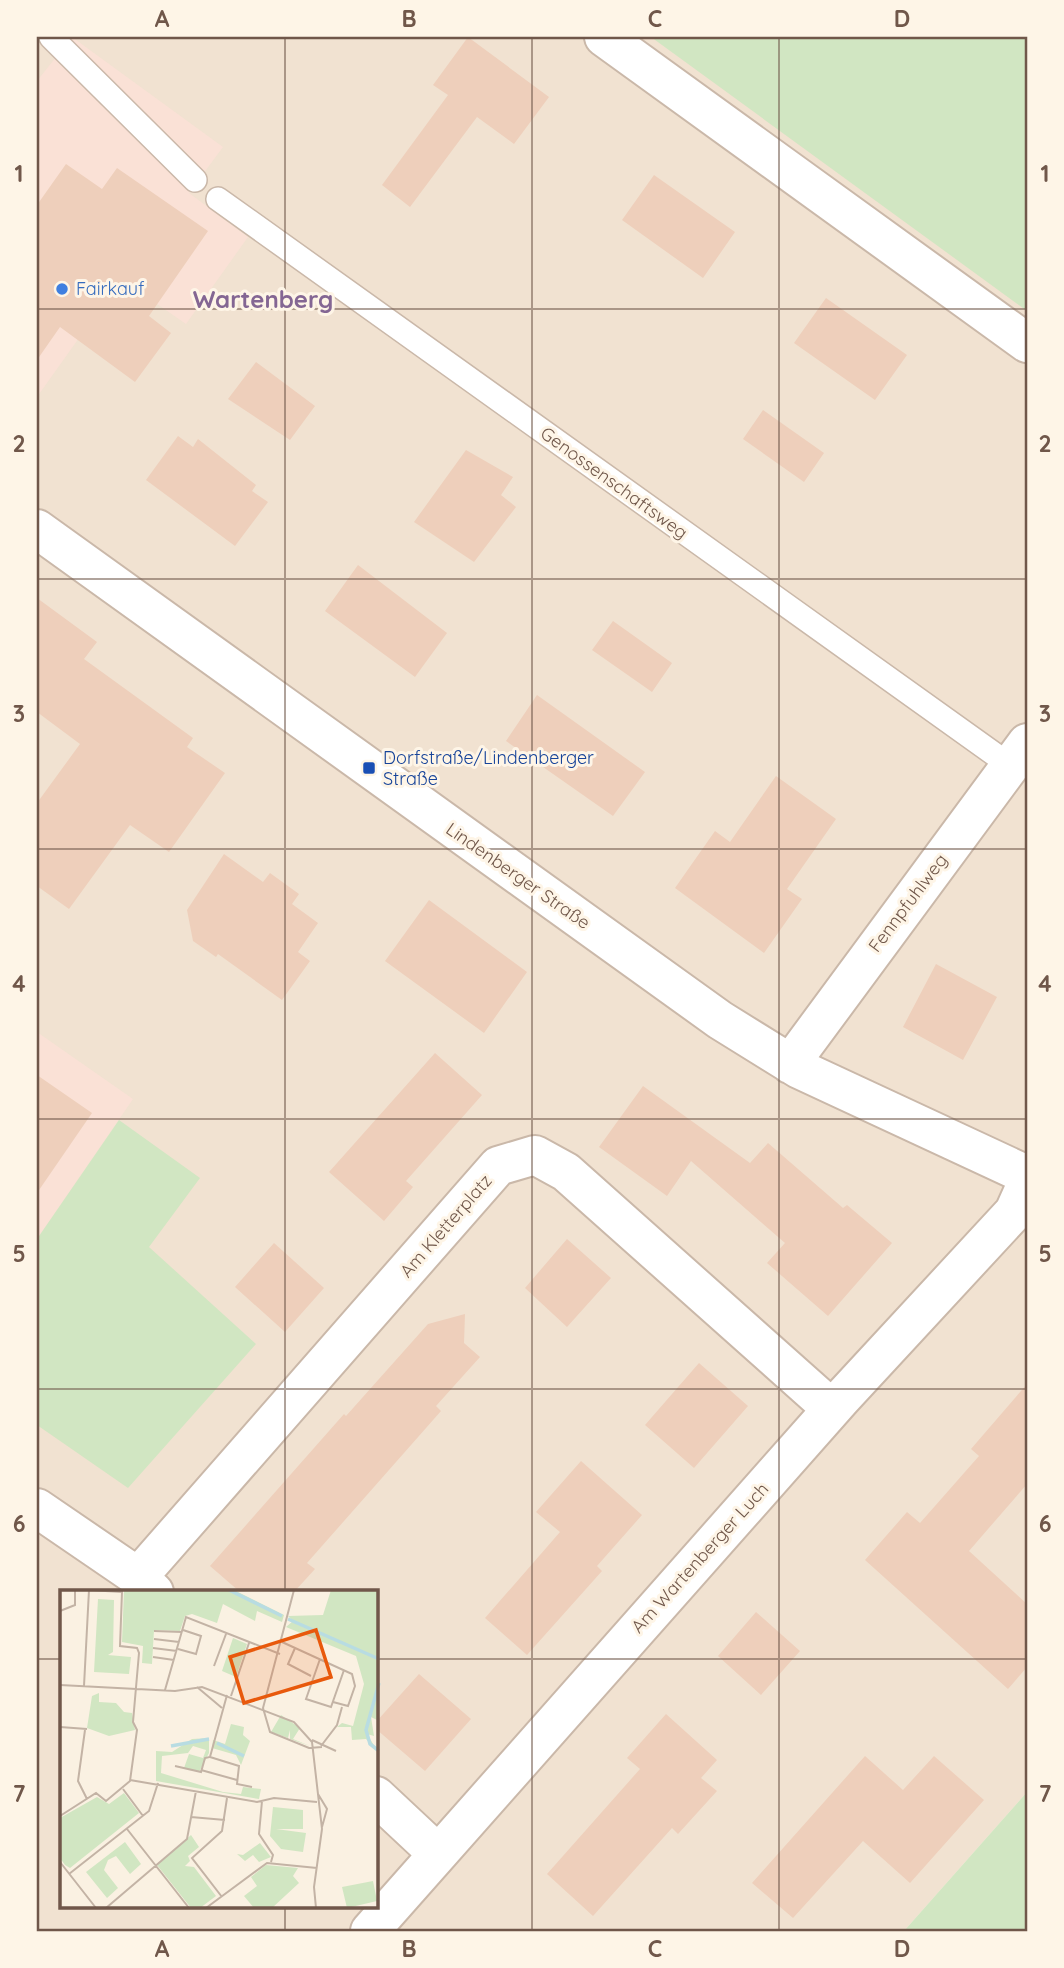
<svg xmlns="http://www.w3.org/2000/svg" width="1064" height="1968" font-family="Quicksand,sans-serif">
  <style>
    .residential { fill: #f1e2d1; fill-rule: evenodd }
    .commercial { fill: #fae1d6 }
    .green { fill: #d1e6c2 }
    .building { fill: #eecfbb }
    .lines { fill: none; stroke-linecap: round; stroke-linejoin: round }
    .service-casing { stroke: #cab8a9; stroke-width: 26 }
    .minor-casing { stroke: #cab8a9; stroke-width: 42 }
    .service { stroke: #fff; stroke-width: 23 }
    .minor { stroke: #fff; stroke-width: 38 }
    .grid { fill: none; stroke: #70574a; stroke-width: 2; stroke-opacity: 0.55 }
    .shop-dot { fill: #3f7fe0; stroke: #fef5e7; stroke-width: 2.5 }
    .transit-dot { fill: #1a4fb4; stroke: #fef5e7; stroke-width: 2.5 }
    .labels { text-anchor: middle; stroke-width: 6; stroke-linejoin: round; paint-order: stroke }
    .shop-label { font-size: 18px; fill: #366cbe; stroke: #fef5e7; text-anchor: start }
    .street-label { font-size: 18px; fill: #70574a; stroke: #fef5e7 }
    .transit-label { font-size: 18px; fill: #164399; stroke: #fef5e7; text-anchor: start }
    .district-label { font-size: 24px; font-weight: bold; fill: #846693; stroke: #fef5e7 }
    .inset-river { fill: none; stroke: #b8dce2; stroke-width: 3.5 }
    .inset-road { fill: none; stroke: #c3b3a5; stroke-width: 2 }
    .view { fill: #e8590c; fill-opacity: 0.15; stroke: #e8590c; stroke-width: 3.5 }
    .inset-edge { fill: none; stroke: #70574a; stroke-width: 3.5 }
    .neatline { fill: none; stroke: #70574a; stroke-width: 2.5 }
    .grid-label { font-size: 23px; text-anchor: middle; font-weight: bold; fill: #70574a }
  </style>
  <rect width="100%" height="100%" fill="#faf1e2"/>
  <path class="residential" d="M37 37H1027V1792L904 1931H37ZM61 1592H376V1907H61Z"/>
  <path class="commercial" d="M72 37 223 147 189 193 248 237 186 324 121 279 37 397V81Z
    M37 1032 133 1099 37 1239Z"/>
  <path class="green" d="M651 37H1027V311Z
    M119 1120 200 1178 149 1247 256 1344 128 1488 37 1425V1239Z
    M1027 1792V1931H904Z"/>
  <path class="building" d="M468 37 549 97 514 144 477 117 410 207 382 185 448 95 433 85Z
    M66 164 102 189 117 168 208 231 149 316 171 333 135 382 60 327 37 360V205Z
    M654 175 735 232 703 278 622 220Z
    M826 298 907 355 875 400 794 343Z
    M256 362 315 406 290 440 228 399Z
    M763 410 824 453 804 482 743 439Z
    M178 436 193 447 198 439 256 485 252 491 268 502 235 546 146 480Z
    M466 450 513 477 501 495 516 507 474 562 414 522Z
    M358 565 447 633 415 677 325 611Z
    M37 598 97 642 84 659 193 738 187 747 225 773 169 852 130 825 69 909 37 886V803L80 744 37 712Z
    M613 621 672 663 652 692 592 650Z
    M537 695 645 772 613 816 506 741Z
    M776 776 836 819 787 889 802 899 764 953 675 888 715 831 730 842Z
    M224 854 263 882 270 873 299 894 292 904 318 923 298 952 310 961 282 1000 218 954 216 957 193 941 187 910Z
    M429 900 527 972 484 1033 385 961Z
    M936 964 997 997 963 1060 903 1027Z
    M435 1053 482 1095 406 1181 413 1187 384 1221 329 1172Z
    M37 1075 92 1113 37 1193Z
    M643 1086 750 1163 768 1143 843 1208 847 1205 892 1243 828 1316 767 1263 785 1243 691 1161 667 1196 599 1147Z
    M567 1239 611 1278 567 1327 525 1288Z
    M274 1243 324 1288 285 1332 235 1287Z
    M465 1314 464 1343 480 1357 436 1406 441 1411 307 1563 315 1569 294 1592H240L210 1566 344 1414 346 1416 428 1324Z
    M699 1363 748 1406 694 1468 645 1425Z
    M1027 1384V1484L969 1551 1027 1604V1667L1008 1689 865 1560 907 1512 920 1523 979 1456 971 1449Z
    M581 1461 642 1515 597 1566 602 1571 527 1655 485 1618 560 1532 536 1512Z
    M756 1612 800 1651 761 1695 718 1656Z
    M419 1674 471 1719 425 1771 376 1729V1722Z
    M666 1714 717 1760 701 1778 717 1791 678 1834 672 1828 593 1916 547 1874 640 1769 627 1758Z
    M865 1756 903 1790 934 1756 984 1800 910 1883 863 1841 793 1918 752 1883Z"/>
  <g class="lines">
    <g class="service-casing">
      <path id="service" d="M51 37 195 180
        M218 199 1011 766"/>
    </g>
    <g class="minor-casing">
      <path id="minor" d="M604 37 1027 343
        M37 529 720 1020 799 1069 1027 1175
        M790 1064 1027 743
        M37 1508 138 1577 154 1592
        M138 1577 498 1166 535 1155 566 1172 832 1409
        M376 1796 438 1854
        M370 1931 841 1399 1014 1212 1027 1183"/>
    </g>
    <use href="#service" class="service"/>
    <use href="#minor" class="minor"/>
  </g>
  <path class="grid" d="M285 37V1592M532 37V1931M779 37V1931M37 309H1027M37 579H1027M37 849H1027M37 1119H1027M37 1389H1027M37 1659H61M376 1659H1027M285 1907V1931"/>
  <circle class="shop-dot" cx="62" cy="289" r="7"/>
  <rect class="transit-dot" x="362" y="761" width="14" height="14" rx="3.5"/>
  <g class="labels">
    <g class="shop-label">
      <text x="76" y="295">Fairkauf</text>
    </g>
    <g class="street-label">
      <text transform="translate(614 483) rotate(36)" y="6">Genossenschaftsweg</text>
      <text transform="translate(518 876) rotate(35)" y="6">Lindenberger Straße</text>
      <text transform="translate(908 903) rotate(-53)" y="6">Fennpfuhlweg</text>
      <text transform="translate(446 1226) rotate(-49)" y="6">Am Kletterplatz</text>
      <text transform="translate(700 1558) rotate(-48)" y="6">Am Wartenberger Luch</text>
    </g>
    <g class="transit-label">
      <text x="383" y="764">Dorfstraße/Lindenberger<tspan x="383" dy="21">Straße</tspan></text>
    </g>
    <g class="district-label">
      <text x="263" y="308">Wartenberg</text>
    </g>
  </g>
  <g transform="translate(60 1590)">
    <rect width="318" height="318" fill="#faf1e2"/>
    <path d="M64 0H174L224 25 222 32 197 21 195 31 163 14 157 33 132 24 125 26 120 41 94 40 92 74 82 73 83 56 62 52ZM271 0H318V147L317 130 311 127 314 146 307 144 318 162 306 149 292 150 291 137H277L282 133 293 136 304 94 296 66 226 37 233 31 228 26 263 25ZM38 9 54 10 53 62 48 65 71 67 69 84 34 82ZM173 48 187 54 176 87 162 81ZM39 103V112L56 113 64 122 72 123 75 140 49 146 27 138 32 106ZM221 125 240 138 233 149 250 156 230 149V140L228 148 211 142ZM171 134 184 137 183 145 190 151 181 175 176 165 152 158 153 150 165 154ZM149 148V163L139 182 124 178 129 164 143 168 146 160 133 156 128 163 102 166 101 183 163 202 181 204 183 197 201 199 199 209 96 191V161L112 162 132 149ZM64 203 79 223 10 278 5 275 0 268V228L37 207 49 214ZM213 217 243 220V239H216L246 243 243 262 221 259 210 246ZM131 245 139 257 128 266 130 271 125 276 134 277 156 306 140 318H131L97 275ZM65 252 81 274 70 284 56 266 48 270 44 280 58 298 47 308 26 282ZM200 253 211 267 199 272 193 265 185 271 177 264 183 265ZM206 275 238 278 233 286 239 293 212 318H194L184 306 197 296 191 287ZM313 291 317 311 287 318 282 297Z" fill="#d1e6c2"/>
    <path class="inset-river" d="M169 0 222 26M228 29 319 69M319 93 306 140 310 154 319 161M157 153 184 166M111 156 149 149"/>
    <path class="inset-road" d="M234 0 203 118 210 142 249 158 262 157M0 21 15 15V0M94 41 122 42M94 49 119 52M222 52 292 84 295 96 288 116 273 112M93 58 117 61M235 58 228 74 251 86M118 59 136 64 141 46 123 40M93 67 114 70M260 69 246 109 271 117 284 80M154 76 166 44M0 95 115 101 142 97 234 132 252 152 262 239 254 297 256 318M137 97 162 118M105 100 126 27 220 64M171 106 189 53M0 137 27 139M25 140 18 191 27 209M252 150 276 161M261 156 277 135 282 117M150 167 179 176 177 194 192 197M115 176 141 182 145 168 150 167 167 105M141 180 177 190M70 190 197 212 214 208 257 212M63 199 83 226M258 204 267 219 262 237M202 211 199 244 213 265 211 272M0 226 36 203 46 211 70 191 77 140 73 132 79 63 77 58 60 56 62 2 29 0 24 96M131 227 165 230M67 239 129 318M0 272 36 318M9 284 89 221 98 193M162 307 132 268 162 241 167 208M46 318 127 249 136 201M146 318 207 273 257 278"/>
    <path class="view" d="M256 40 271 87 184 113 170 67Z"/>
    <rect width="318" height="318" class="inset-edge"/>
  </g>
  <rect width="1064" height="1968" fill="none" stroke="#fef5e7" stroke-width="77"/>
  <rect x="38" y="38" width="988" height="1892" class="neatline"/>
  <g class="grid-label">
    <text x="162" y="27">A</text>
    <text x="409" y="27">B</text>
    <text x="655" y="27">C</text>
    <text x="902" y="27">D</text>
    <text x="19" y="182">1</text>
    <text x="1045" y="182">1</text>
    <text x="19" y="452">2</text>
    <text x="1045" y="452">2</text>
    <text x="19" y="722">3</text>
    <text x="1045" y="722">3</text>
    <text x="19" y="992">4</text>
    <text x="1045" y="992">4</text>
    <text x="19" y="1262">5</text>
    <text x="1045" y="1262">5</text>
    <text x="19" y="1532">6</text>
    <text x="1045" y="1532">6</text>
    <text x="19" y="1802">7</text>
    <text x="1045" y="1802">7</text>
    <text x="162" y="1957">A</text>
    <text x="409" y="1957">B</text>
    <text x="655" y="1957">C</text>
    <text x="902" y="1957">D</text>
  </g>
</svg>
